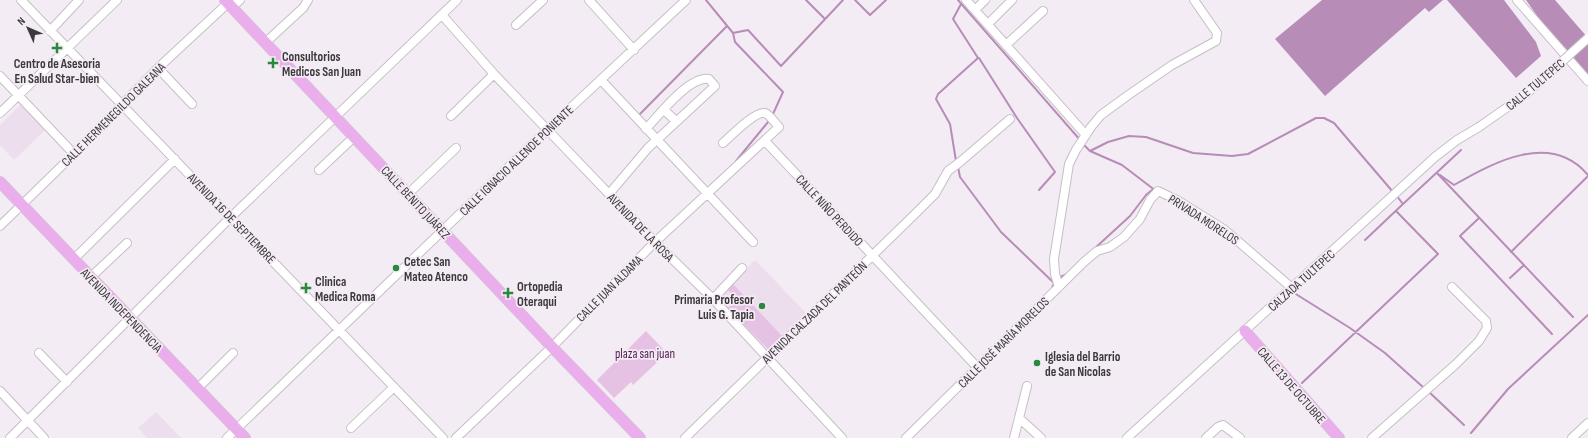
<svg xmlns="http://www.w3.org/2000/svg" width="1588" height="438" font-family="'Sofia Sans Condensed',sans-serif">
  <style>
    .built { fill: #ecdeec }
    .green { fill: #e5c1e4 }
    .water { fill: #b78cb7 }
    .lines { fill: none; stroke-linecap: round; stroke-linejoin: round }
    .stream { stroke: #b78cb7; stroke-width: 2 }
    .minor-casing { stroke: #c6bec6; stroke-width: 10 }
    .major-casing { stroke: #ccc; stroke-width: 12 }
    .minor { stroke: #fff; stroke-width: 8 }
    .major { stroke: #ebaeec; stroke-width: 11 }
    .minor-bridge-casing { stroke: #c6bec6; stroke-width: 10; stroke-linecap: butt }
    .minor-bridge { stroke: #fff; stroke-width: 8 }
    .poi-dot { fill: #2a893c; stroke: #f4ecf4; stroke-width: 1.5 }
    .labels { text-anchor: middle; stroke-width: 3.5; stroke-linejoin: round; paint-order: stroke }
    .poi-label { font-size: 13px; font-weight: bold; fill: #3c393c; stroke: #f4ecf4; text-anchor: start }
    .street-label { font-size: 13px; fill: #3c393c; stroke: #f4ecf4 }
    .park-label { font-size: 13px; fill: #501b51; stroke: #f4ecf4 }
  </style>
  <rect width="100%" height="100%" fill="#f4ecf4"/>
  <path class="built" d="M23 102 47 128 14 160 0 145V125Z
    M755 260 806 313 768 350 717 298Z
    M156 412 181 438H147L138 428Z"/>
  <path class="green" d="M733 284 782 336 768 349 728 308 737 299 727 289Z
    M646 331 667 353 633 385 631 382 614 398 597 380Z"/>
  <path class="water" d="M1322 0H1443L1429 12 1425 8 1325 96 1275 39Z
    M1447 0H1504L1536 42 1541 56 1516 78Z
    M1526 0H1555L1588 38V78L1551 36Z"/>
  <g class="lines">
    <path class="stream" d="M706 0 733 33 735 42 783 92 773 114
      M806 0 825 19
      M855 0 870 15 886 0
      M958 0 1081 141
      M733 33 748 30 781 66 843 0
      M979 58 1017 118 1055 172 1039 190
      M638 116 727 26
      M1083 144 1090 151 1122 165 1156 191
      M1090 151 1108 142 1129 136 1146 137 1193 153 1232 156 1248 154 1316 118H1324L1334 123 1393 192
      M736 161 768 122
      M956 161 950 124 936 99 938 94 978 58 953 19 961 4
      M958 167 960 177 1001 232 1054 283 1052 288
      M1437 173 1573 317
      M1440 175 1454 185C1494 162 1551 131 1588 175
      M1396 195 1403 204 1461 150
      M1479 218 1460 236 1552 334
      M1365 240 1403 204
      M1094 249 1130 216 1146 195 1152 190
      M1511 252 1588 176
      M1058 278 1067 274
      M1510 278 1524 265
      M1291 291 1350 328 1385 353 1424 388
      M1302 383 1438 254 1396 211
      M1428 391 1464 425
      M1471 433 1508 389 1588 315"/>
    <g class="minor-casing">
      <path id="minor" d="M21 0 443 438
        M589 0 634 50
        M966 0 1086 135
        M1517 0 1588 81
        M232 7 240 0
        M975 10 985 0
        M442 15 494 74 655 242 713 299 842 438
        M988 24 1012 0
        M516 25 543 0
        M50 31 79 0
        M265 43 303 8 308 0
        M1006 45 1043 11
        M158 68 192 104
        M0 76 74 154
        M601 80 753 242
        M664 110 676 121
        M0 113 117 0
        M451 116 494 74
        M765 141 977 367
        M319 170 354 137
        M408 194 456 148
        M609 194 648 148 715 86 709 79C689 76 660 114 646 129
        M0 226 74 154 158 68 228 3
        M74 259 175 159
        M91 277 127 243
        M1059 287 1055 274 1054 259 1069 164 1076 150 1091 127 1101 115 1127 96 1172 65 1216 41 1217 33 1194 0
        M713 299 742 268
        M39 353 67 382
        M198 388 233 353
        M0 391 44 438
        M1019 418 1041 438
        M351 428 394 387
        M10 438 231 217 457 0
        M227 438 548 129 686 0
        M456 438 552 347 655 242 779 127C775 123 770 115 765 113 755 111 731 136 723 143
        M685 438 916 213 935 194 948 171 960 162 1010 119
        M906 438 1084 262 1097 251 1110 247 1124 237 1140 219 1150 200 1158 191 1177 200 1225 230 1292 288
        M1014 438 1027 386
        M1127 438 1435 157 1457 140 1479 127
        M1206 438 1218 427 1223 425 1240 438
        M1372 438 1456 364 1479 341 1487 328 1486 321 1452 287
        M1572 438 1588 423"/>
    </g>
    <g class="major-casing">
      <path id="major" d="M225 0 552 347 640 438
        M0 182 245 438
        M1245 331 1339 438"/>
    </g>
    <use href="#minor" class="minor"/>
    <use href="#major" class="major"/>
    <g class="minor-bridge-casing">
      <path id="minor-bridge" d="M1479 127 1526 94 1588 38"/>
    </g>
    <use href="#minor-bridge" class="minor-bridge"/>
  </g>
  <g class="poi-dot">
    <path d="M55 42h4v4h4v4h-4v4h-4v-4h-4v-4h4z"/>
    <path d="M271 57h4v4h4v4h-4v4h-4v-4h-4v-4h4z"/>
    <circle cx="396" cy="268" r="4"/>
    <path d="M304 282h4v4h4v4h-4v4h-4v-4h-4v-4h4z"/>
    <path d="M506 287h4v4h4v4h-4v4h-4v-4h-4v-4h4z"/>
    <circle cx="762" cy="306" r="4"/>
    <circle cx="1037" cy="363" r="4"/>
  </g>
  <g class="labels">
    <g class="poi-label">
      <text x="282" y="61">Consultorios<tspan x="282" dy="15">Medicos San Juan</tspan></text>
      <text x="57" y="68" text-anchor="middle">Centro de Asesoria<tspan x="57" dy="15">En Salud Star-bien</tspan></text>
      <text x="404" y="266">Cetec San<tspan x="404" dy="15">Mateo Atenco</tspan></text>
      <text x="315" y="286">Clinica<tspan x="315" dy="15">Medica Roma</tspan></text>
      <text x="517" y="291">Ortopedia<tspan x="517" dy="15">Oteraqui</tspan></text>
      <text x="754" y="304" text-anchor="end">Primaria Profesor<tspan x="754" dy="15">Luis G. Tapia</tspan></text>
      <text x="1045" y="361">Iglesia del Barrio<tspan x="1045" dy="15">de San Nicolas</tspan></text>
    </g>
    <g class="street-label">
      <text transform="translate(1535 84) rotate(-40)" y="5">CALLE TULTEPEC</text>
      <text transform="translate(113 114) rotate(-45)" y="5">CALLE HERMENEGILDO GALEANA</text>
      <text transform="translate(516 160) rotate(-44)" y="5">CALLE IGNACIO ALLENDE PONIENTE</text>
      <text transform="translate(416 202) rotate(47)" y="5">CALLE BENITO JUÁREZ</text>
      <text transform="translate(830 210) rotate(47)" y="5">CALLE NIÑO PERDIDO</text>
      <text transform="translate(232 218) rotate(46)" y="5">AVENIDA 16 DE SEPTIEMBRE</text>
      <text transform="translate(1204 219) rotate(33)" y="5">PRIVADA MORELOS</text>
      <text transform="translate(641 227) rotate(46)" y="5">AVENIDA DE LA ROSA</text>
      <text transform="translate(1301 280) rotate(-42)" y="5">CALZADA TULTEPEC</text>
      <text transform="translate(609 288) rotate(-45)" y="5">CALLE JUAN ALDAMA</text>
      <text transform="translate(122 310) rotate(46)" y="5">AVENIDA INDEPENDENCIA</text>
      <text transform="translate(814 312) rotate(-44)" y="5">AVENIDA CALZADA DEL PANTEÓN</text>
      <text transform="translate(1003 342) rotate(-45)" y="5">CALLE JOSÉ MARÍA MORELOS</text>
      <text transform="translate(1292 385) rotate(49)" y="5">CALLE 13 DE OCTUBRE</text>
    </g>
    <g class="park-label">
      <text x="645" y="358">plaza san juan</text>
    </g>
  </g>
  <g transform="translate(28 28) rotate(315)" stroke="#f4ecf4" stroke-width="3" paint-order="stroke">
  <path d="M0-3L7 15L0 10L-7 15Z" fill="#3c393c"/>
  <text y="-6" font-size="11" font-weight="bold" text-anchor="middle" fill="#3c393c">N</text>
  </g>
</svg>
